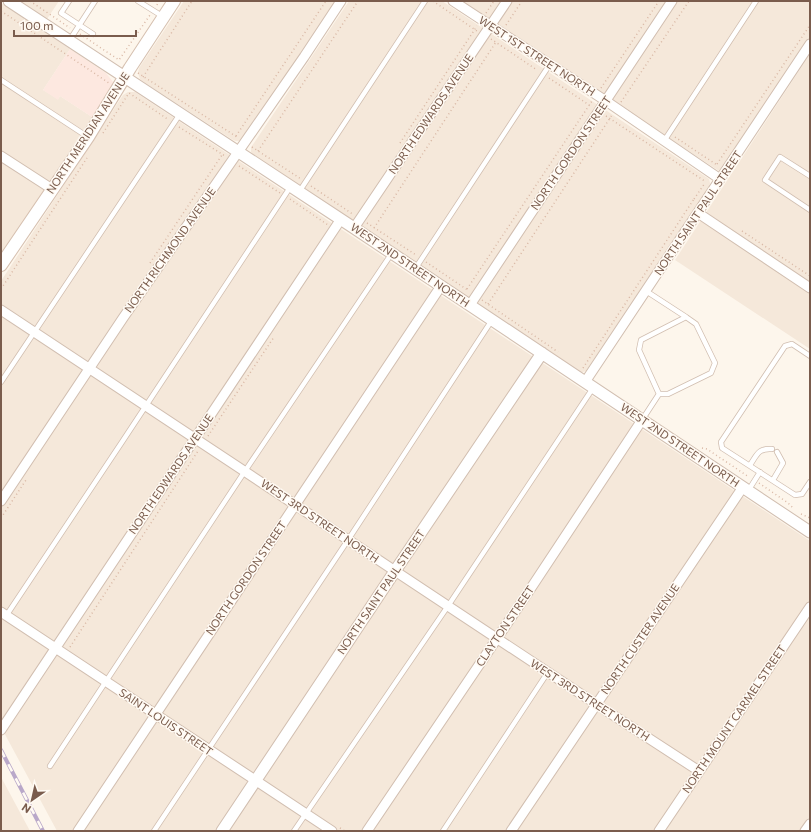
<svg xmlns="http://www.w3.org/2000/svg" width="811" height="832" font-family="Commissioner,sans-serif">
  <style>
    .residential { fill: #f5e8da }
    .commercial { fill: #fde8e0 }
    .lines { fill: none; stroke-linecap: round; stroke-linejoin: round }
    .service-casing { stroke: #d1beb0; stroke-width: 6 }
    .minor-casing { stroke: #d1beb0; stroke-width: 11 }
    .tertiary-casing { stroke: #d1beb0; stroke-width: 13 }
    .secondary-casing { stroke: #d6c0b0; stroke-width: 14 }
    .path { stroke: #d9b8a5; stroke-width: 1.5; stroke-dasharray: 1 3; stroke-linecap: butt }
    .service { stroke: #fff; stroke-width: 4.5 }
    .minor { stroke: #fff; stroke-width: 9 }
    .tertiary { stroke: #fff; stroke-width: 11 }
    .secondary { stroke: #fff; stroke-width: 12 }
    .rail-casing { stroke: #b9a8c9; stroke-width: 4 }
    .rail { stroke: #fffaf3; stroke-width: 2.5; stroke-dasharray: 8; stroke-linecap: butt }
    .labels { text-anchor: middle; stroke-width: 3; stroke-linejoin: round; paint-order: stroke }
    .street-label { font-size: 11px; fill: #7a5c4d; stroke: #fffaf3 }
  </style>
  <rect width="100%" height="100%" fill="#fdf6ec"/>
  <path class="residential" d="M20 1H59L47 19Z
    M184 1H336L243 137 239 141H236L233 140 147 84 140 79 138 73 139 68Z
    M349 1H442L709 179 710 183 709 187 586 371 583 372H579L255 157 251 152V147L254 143Z
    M462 1H810V36L723 169 719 171Z
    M1 3 70 49 43 90 58 99 60 96 92 117 1 256Z
    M810 54V349L675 260Z
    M128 92H135L810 541V817L801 831H57L1 727V281L123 95Z
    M1 777 30 831H1Z"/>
  <path class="commercial" d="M70 49 106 73 113 82 112 86 92 117 60 96 58 100 43 90Z"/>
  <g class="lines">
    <g class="service-casing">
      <path id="service" d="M69 1 61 13 93 34
        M138 1 162 16
        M69 41 95 1
        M1 80 88 137
        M664 141 756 1
        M810 176 780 157 765 180 810 210
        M299 192 425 1
        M415 269 550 64
        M646 291 686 317
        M810 356 792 344 785 346 721 442 722 448 795 495 802 494 810 482
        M1 382 180 114
        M642 420 659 394 639 350 641 340 686 317 696 324 715 363 711 373 668 394H659
        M750 465C757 455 758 448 772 449
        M773 480 783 463 777 452
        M748 491 760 472
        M6 616 122 442 291 186
        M50 766 245 471 392 253
        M154 831 348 540 492 320
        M294 831 448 606 593 388
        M443 831 548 672"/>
    </g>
    <g class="minor-casing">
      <path id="minor" d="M453 1 606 101 720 179
        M1 156 52 189
        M698 213 810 288
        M354 228 507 1
        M470 305 672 1
        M1 310 596 704 699 771
        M585 382 810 44
        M1 501 123 318 304 57 341 1
        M1 612 332 831
        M1 730 341 219
        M78 831 441 286
        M367 831 533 585 642 420
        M511 831 743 487
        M659 831 810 607
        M805 831 810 824"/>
    </g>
    <g class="tertiary-casing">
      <path id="tertiary" d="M9 1 354 228 810 532
        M222 831 395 571 542 353"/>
    </g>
    <g class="secondary-casing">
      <path id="secondary" d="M1 265 88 137 130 68 174 1"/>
    </g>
    <path class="path" d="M30 1 70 28
      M433 1 477 31
      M157 5 159 1
      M1 11 109 83
      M486 13 494 1
      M506 25 522 1
      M80 34 119 60 150 15
      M491 39 537 70
      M138 73 237 137
      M143 77 192 1
      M549 78 592 107
      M601 88 659 1
      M621 102 689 1
      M606 116 706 182
      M179 127 225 156
      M103 133 129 93 169 120
      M236 136 326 1
      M675 137 717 165
      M400 143 477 26
      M252 147 301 179
      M258 151 358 1
      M717 164 810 25
      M239 166 280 193
      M311 186 354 215
      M290 199 328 225
      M694 199 705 183
      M367 223 416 255
      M374 228 496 42
      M742 231 810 276
      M426 262 469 291
      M150 263 222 155
      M1 289 87 158
      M467 289 592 101
      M482 300 558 352
      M488 304 612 115
      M583 368 694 199 695 200
      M208 436 274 337
      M702 448 707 449 749 477
      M759 483 788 503 793 508
      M801 514 810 518
      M1 518 26 480
      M70 647 198 451
      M340 828 345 831"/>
    <use href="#service" class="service"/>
    <use href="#minor" class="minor"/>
    <use href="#tertiary" class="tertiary"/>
    <use href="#secondary" class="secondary"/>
    <g class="rail-casing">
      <path id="rail" d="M1 750 43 831"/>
    </g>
    <use href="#rail" class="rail"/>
  </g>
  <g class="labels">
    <g class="street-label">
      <text transform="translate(537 56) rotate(33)" y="4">WEST 1ST STREET NORTH</text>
      <text transform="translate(431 114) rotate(-56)" y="4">NORTH EDWARDS AVENUE</text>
      <text transform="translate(88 133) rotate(-57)" y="4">NORTH MERIDIAN AVENUE</text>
      <text transform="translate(571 153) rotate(-56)" y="4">NORTH GORDON STREET</text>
      <text transform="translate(698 213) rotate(-56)" y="4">NORTH SAINT PAUL STREET</text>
      <text transform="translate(170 250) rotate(-55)" y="4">NORTH RICHMOND AVENUE</text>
      <text transform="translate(410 265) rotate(34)" y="4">WEST 2ND STREET NORTH</text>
      <text transform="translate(680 445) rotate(34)" y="4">WEST 2ND STREET NORTH</text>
      <text transform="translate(171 474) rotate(-56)" y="4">NORTH EDWARDS AVENUE</text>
      <text transform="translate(320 521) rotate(34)" y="4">WEST 3RD STREET NORTH</text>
      <text transform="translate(246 578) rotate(-56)" y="4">NORTH GORDON STREET</text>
      <text transform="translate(381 592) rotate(-56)" y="4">NORTH SAINT PAUL STREET</text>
      <text transform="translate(505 626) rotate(-56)" y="4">CLAYTON STREET</text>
      <text transform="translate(640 639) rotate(-56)" y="4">NORTH CUSTER AVENUE</text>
      <text transform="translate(590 700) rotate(33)" y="4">WEST 3RD STREET NORTH</text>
      <text transform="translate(734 719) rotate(-56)" y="4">NORTH MOUNT CARMEL STREET</text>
      <text transform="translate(166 722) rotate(34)" y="4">SAINT LOUIS STREET</text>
    </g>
  </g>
  <rect width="811" height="832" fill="none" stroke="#7a5c4d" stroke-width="4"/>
  <g transform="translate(32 800) rotate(214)" stroke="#fffaf3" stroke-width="3" paint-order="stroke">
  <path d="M0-3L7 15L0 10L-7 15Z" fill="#7a5c4d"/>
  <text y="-6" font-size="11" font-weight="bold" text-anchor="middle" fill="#7a5c4d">N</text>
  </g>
  <path d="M14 30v6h122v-6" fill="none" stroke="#7a5c4d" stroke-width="2"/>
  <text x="20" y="30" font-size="12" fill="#7a5c4d" stroke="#fffaf3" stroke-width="3" paint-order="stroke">100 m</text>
</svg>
